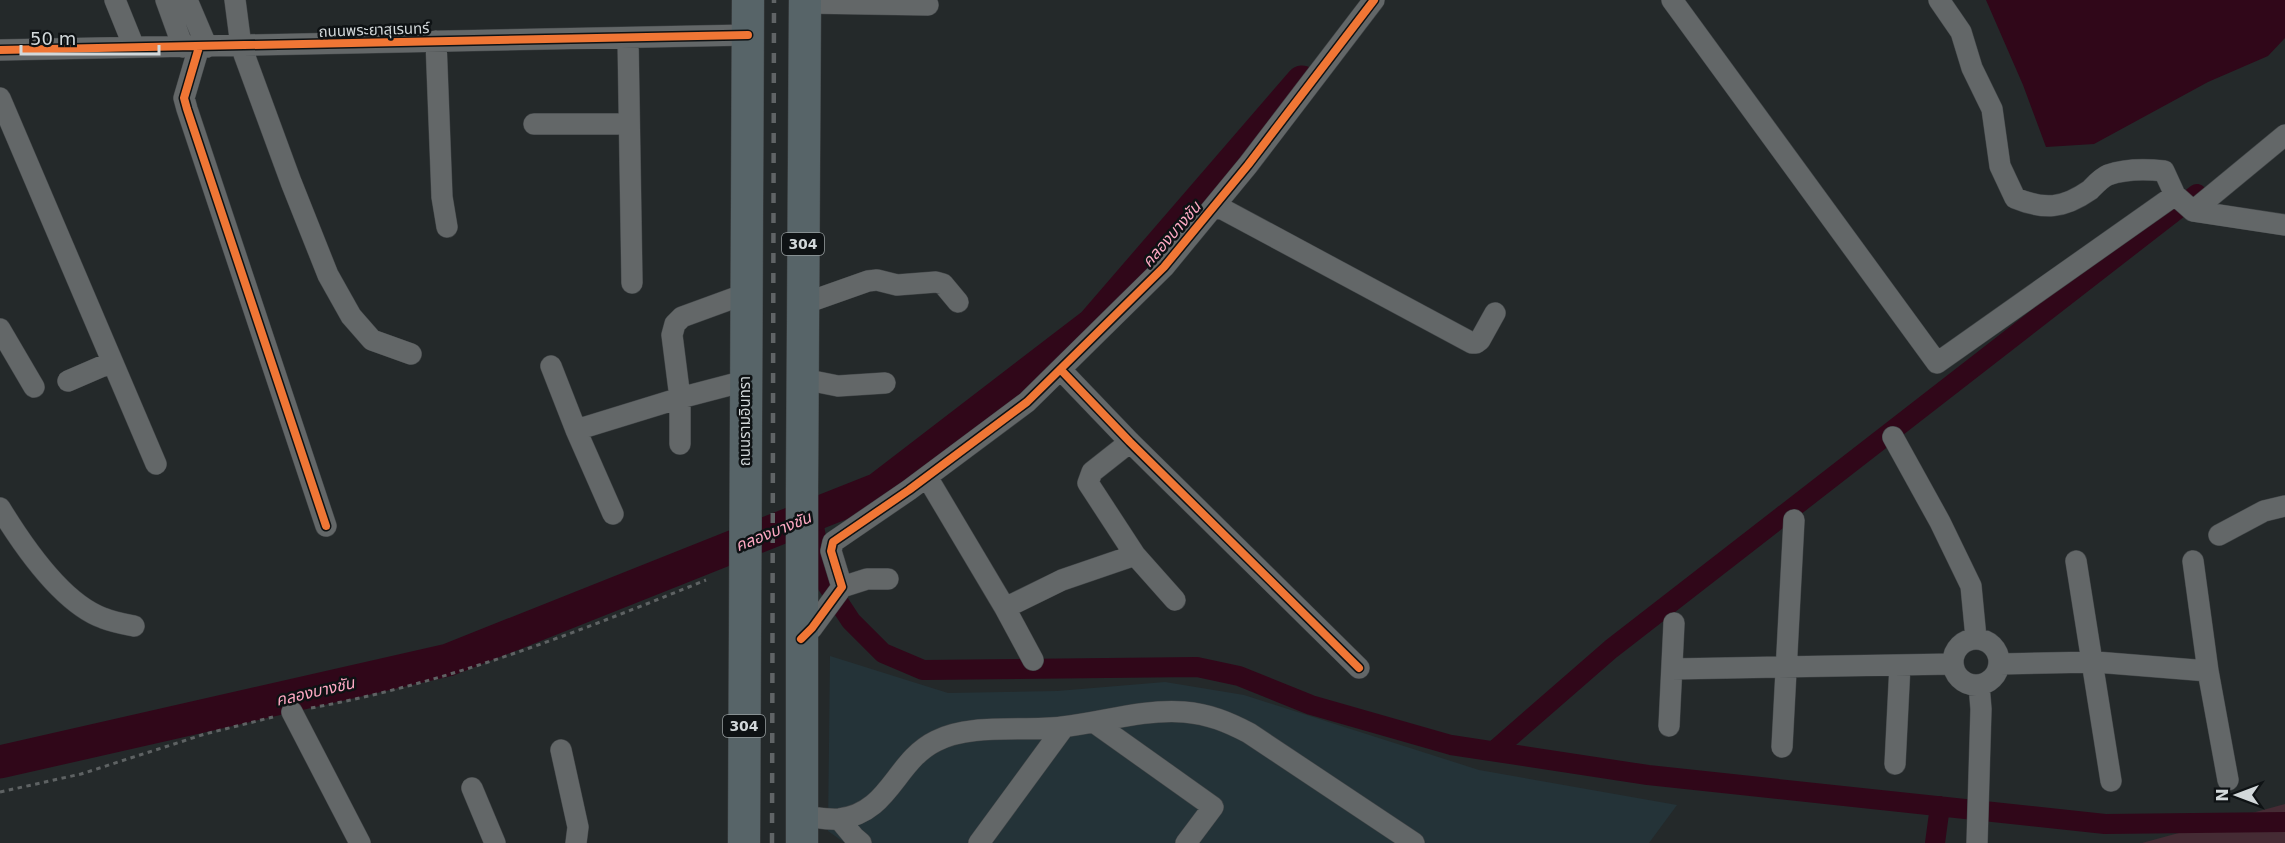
<svg xmlns="http://www.w3.org/2000/svg" width="2285" height="843" font-family="'DejaVu Sans','Noto Sans Thai',sans-serif">
  <style>
    .built { fill: #243338 }
    .green { fill: #452b34 }
    .water { fill: #300719 }
    .lines { fill: none; stroke-linecap: round; stroke-linejoin: round }
    .canal { stroke: #300719; stroke-width: 20 }
    .river { stroke: #300719; stroke-width: 33 }
    .minor-casing { stroke: #414547; stroke-width: 22 }
    .highway-casing { stroke: #414547; stroke-width: 33 }
    .path { stroke: #5e6263; stroke-width: 3; stroke-dasharray: 4.5 4.5; stroke-linecap: butt }
    .minor { stroke: #636768; stroke-width: 21 }
    .highway { stroke: #576468; stroke-width: 32 }
    .rail { stroke: #606466; stroke-width: 4.5; stroke-dasharray: 10 10; stroke-linecap: butt }
    .cycleway-casing { stroke: #0e1214; stroke-width: 11 }
    .cycleway { stroke: #f07635; stroke-width: 8 }
    .labels { text-anchor: middle; stroke-width: 5; stroke-linejoin: round; paint-order: stroke }
    .shield { fill: #0e1214; stroke: #979d9f; stroke-width: 1.5 }
    .shield-label { font-size: 14px; font-weight: bold; fill: #d2d8da }
    .street-label { font-size: 15px; fill: #d2d8da; stroke: #0e1214 }
    .water-label { font-size: 16px; font-style: italic; fill: #fea9c3; stroke: #0e1214 }
  </style>
  <rect width="100%" height="100%" fill="#24292a"/>
  <path class="built" d="M830 656 948 693 1057 691 1165 682 1244 695 1479 770 1677 805 1649 843H845L828 831Z"/>
  <path class="green" d="M2285 804V843H2142Z"/>
  <path class="water" d="M1986 0H2285V38L2268 56 2208 82 2094 144 2046 147 2023 85Z"/>
  <g class="lines">
    <path class="canal" d="M813 521 824 580 851 621 883 653 923 670 1197 667 1239 676 1311 705 1451 745 1648 775 2105 824 2285 822
      M1494 751 1611 649 2197 194
      M1935 843 1940 806"/>
    <path class="river" d="M0 762 448 660 878 489 1093 324 1302 82"/>
    <g class="minor-casing">
      <path id="minor" d="M115 0 134 47
        M166 0 183 47
        M187 0 207 47
        M235 0 241 46 291 182 328 275 351 316 372 340 411 354
        M1672 0 1937 363 2175 195 2193 211 2285 135
        M1939 0 1961 32 1972 68 1992 109 2000 166 2015 198C2044 210 2063 209 2090 190 2095 185 2101 178 2108 175 2125 169 2146 169 2164 171L2175 195
        M805 3 928 5
        M628 38 632 283
        M436 41 442 197 447 227
        M199 47 184 98 187 109 326 526
        M0 50 748 35
        M0 98 156 464
        M534 124H629
        M1215 205 1472 343H1476L1480 340 1495 313
        M2193 211 2285 225
        M803 304 868 281 877 280 897 285 936 282 943 284 958 302
        M0 329 34 387
        M551 366 576 430 613 514
        M1061 370 1130 442 1359 668
        M803 379 838 386 885 383
        M68 381 112 362
        M576 430 680 398 745 381
        M1893 437 1940 522 1971 586 1976 638
        M1130 442 1092 472 1088 483 1135 555
        M680 444V398L672 335 675 324 682 317 745 294
        M927 477 1005 608 1033 660
        M0 508C22 544 62 603 103 618 113 622 124 624 134 626
        M2219 535 2264 511 2285 506
        M2076 561 2111 781
        M2193 561 2208 671 2228 780
        M842 587 867 579H888
        M1005 608 1062 580 1135 555 1175 600
        M1953 662a23 23 0 1 1 46 0a23 23 0 1 1-46 0Z
        M801 639 812 628 842 587 831 551 833 542 909 490 1027 402 1164 267 1248 165 1374 0
        M2000 664 2096 662 2208 671
        M1672 669 1953 664
        M292 712 360 843
        M1095 723 1213 807 1186 843
        M1669 726 1674 623
        M1782 747 1794 520
        M561 750 578 827 576 843
        M1895 764 1900 665
        M472 788 495 843
        M802 816C814 817 827 820 839 819 890 813 895 761 936 741 971 723 1023 732 1062 727 1104 722 1142 709 1184 712 1209 714 1228 722 1249 733L1414 843
        M839 819 854 837 861 843
        M979 843 1064 727
        M1977 843 1981 709 1979 685"/>
    </g>
    <g class="highway-casing">
      <path id="highway" d="M744 843 748 0
        M802 843V488L805 0"/>
    </g>
    <path class="path" d="M311 708C448 683 578 632 706 580
      M0 792 81 774 205 734 273 717"/>
    <use href="#minor" class="minor"/>
    <use href="#highway" class="highway"/>
    <path class="rail" d="M772 843 774 0"/>
    <g class="cycleway-casing">
      <path id="cycleway" d="M199 47 184 98 187 109 326 526
        M0 50 748 35
        M1061 370 1130 442 1359 668
        M801 639 812 628 842 587 831 551 833 542 909 490 1027 402 1164 267 1248 165 1374 0"/>
    </g>
    <use href="#cycleway" class="cycleway"/>
  </g>
  <g class="labels">
    <g class="shield">
      <rect x="782" y="233" width="42" height="22" rx="4.5"/>
      <rect x="723" y="715" width="42" height="22" rx="4.5"/>
    </g>
    <g class="shield-label">
      <text x="803" y="249">304</text>
      <text x="744" y="731">304</text>
    </g>
    <g class="street-label">
      <text transform="translate(374 30) rotate(-2)" y="5">ถนนพระยาสุเรนทร์</text>
      <text transform="translate(745 421) rotate(-90)" y="5">ถนนรามอินทรา</text>
    </g>
    <g class="water-label">
      <text transform="translate(1171 234) rotate(-49)" y="6">คลองบางชัน</text>
      <text transform="translate(773 531) rotate(-22)" y="6">คลองบางชัน</text>
      <text transform="translate(315 691) rotate(-13)" y="6">คลองบางชัน</text>
    </g>
  </g>
  <g transform="translate(2237 795) rotate(270)" stroke="#0e1214" stroke-width="4.5" paint-order="stroke">
  <path d="M0-4.5L10 22L0 15L-10 22Z" fill="#d2d8da"/>
  <text y="-9" font-size="16" font-weight="bold" text-anchor="middle" fill="#d2d8da">N</text>
  </g>
  <path d="M21 45v9h138v-9" fill="none" stroke="#d2d8da" stroke-width="3"/>
  <text x="30" y="45" font-size="18" fill="#d2d8da" stroke="#0e1214" stroke-width="4.5" paint-order="stroke">50 m</text>
</svg>
